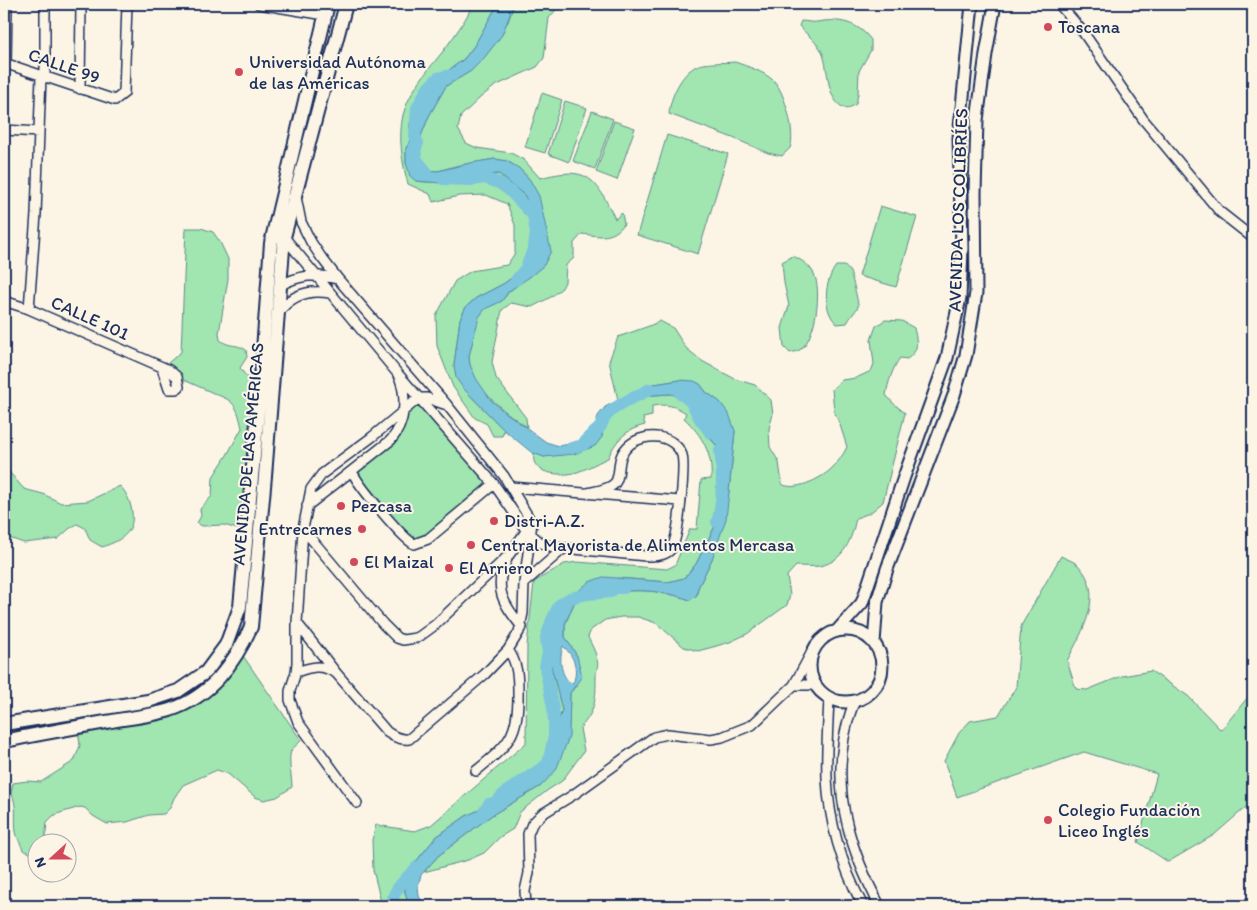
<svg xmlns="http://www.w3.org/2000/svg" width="1257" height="910" font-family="Itim,sans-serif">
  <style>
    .green { fill: #a1e5b1; stroke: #5e8a88 }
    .water { fill: #7cc5dd; stroke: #5589aa; fill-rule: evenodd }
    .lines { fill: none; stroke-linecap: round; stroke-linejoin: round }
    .river { stroke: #7cc5dd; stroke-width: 12 }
    .minor-casing { stroke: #1b2f5e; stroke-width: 12 }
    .major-casing { stroke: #1b2f5e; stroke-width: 15 }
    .highway-casing { stroke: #1b2f5e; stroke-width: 16 }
    .minor { stroke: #fcf5e5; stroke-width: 9 }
    .major { stroke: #fcf5e5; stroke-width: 11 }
    .highway { stroke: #fcf5e5; stroke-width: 12 }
    .poi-dot { fill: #d1495b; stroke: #fcf5e5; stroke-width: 2 }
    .labels { text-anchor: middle; stroke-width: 4; stroke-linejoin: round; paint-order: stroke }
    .poi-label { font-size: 18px; fill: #1b2f5e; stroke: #fcf5e5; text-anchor: start }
    .street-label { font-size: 18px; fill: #1b2f5e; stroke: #fcf5e5 }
  </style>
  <rect width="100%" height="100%" fill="#fcf5e5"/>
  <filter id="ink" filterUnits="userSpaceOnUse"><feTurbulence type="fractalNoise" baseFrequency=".02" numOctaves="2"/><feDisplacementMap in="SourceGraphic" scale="10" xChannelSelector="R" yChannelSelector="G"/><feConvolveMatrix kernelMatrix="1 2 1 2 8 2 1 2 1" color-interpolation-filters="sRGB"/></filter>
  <g filter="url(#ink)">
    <path class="green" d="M473 4H498L474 46 464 59 438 78 424 95 412 117 410 126 411 141 406 148V163L416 181C434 184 449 180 467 176 477 174 488 175 499 174L525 196 533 215 536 233 534 259 526 268 503 284 476 298 466 307 460 319 454 365 463 388 504 430 502 436H493L487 424 475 418 453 387 437 346 436 316 455 281 471 271 507 265 515 253V225L507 204 486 195 459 196 433 202 430 194 408 184C402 163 398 137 403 115 409 91 429 69 444 50 455 35 466 20 473 4Z
      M514 4H561L549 18 544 58 537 67 495 86 481 97 461 116 458 129 466 143 477 148 511 153 524 160 540 178C588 165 596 178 615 219L622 213 624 224C612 240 600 236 582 234L574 243V258L566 265 565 282 562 288 551 297 532 307 511 303 502 310 492 362 496 378 526 418 527 427C505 412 471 388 469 359 469 352 471 346 472 340 474 330 476 319 483 311 488 305 497 305 503 299 506 297 507 293 510 291 521 281 533 274 544 265L530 180 520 169 507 161 495 159 455 166 438 171 429 170 422 166 417 160 415 151 429 116 446 86 471 71 508 22Z
      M801 21C806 21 812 23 817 22 838 18 858 22 871 40V50L859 71 858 94 856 104 847 109C825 102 830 71 822 52 819 44 805 33 799 26Z
      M735 62C749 67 763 71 774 81 785 92 796 134 790 148 788 151 784 153 782 156L768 153 733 138 669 114C670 97 682 71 699 65 711 62 724 63 735 62Z
      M542 93 562 100 545 153 525 147Z
      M565 101 587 108 569 162 548 154Z
      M592 111 613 119 595 169 573 161Z
      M614 121 635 128 617 180 596 172Z
      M667 135 728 154 698 254 637 235Z
      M880 206 917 217 896 287 859 276Z
      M186 228H201L213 232 220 242 228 259V279L219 333 220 340C230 348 237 343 246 350L247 357 240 368C245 376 253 382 260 390L247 526 237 529 224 525 202 526 197 523 201 516 200 509 212 496 213 477 227 455 242 428C239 416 238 406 227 399L177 377 162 368 181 352Z
      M793 256C801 260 810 265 814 274 822 290 816 337 801 349 799 351 793 352 790 353L784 347 782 328 789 306 784 283 782 262Z
      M836 266H845C846 268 849 270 850 272 852 277 859 304 858 307 856 311 850 317 847 323L837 324C822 310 824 282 836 266Z
      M885 320 902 321 914 328C917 342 920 350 907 359L900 358C893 367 888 383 886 395L893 403 905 413 883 502 870 513 856 518C852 539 844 561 820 566 813 567 804 566 796 566L787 576 790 595 787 605 747 634 730 642 713 647 698 651 684 647 656 623 638 617H621L605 620 591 630 588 637C591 644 596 652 597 660 599 665 596 670 596 676 596 698 596 711 580 728L584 751 562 781 548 790 520 812 513 829 500 837 484 853 468 860 424 872 438 856 492 815 541 786 569 724 570 693 576 686 577 656 565 637V625L575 601C615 589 651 586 690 600L697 595 698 588 712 559 729 492 735 431 720 402 706 392 700 384 680 380 648 385 618 400 609 361 618 337 649 326 660 321 673 328 686 348 702 361 735 379 755 385 771 400 773 414 769 429 770 447 779 462 782 484C794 492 820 479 830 470 837 464 843 455 847 447L840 425 834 411 832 389 842 380 856 378 871 371 874 364 871 340 876 326Z
      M671 394 690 400 697 411 707 434 719 449 722 467 721 506 716 524 696 564 684 578 668 582 618 578 562 607 555 615 550 625 548 653 562 710 545 763 538 771 507 797 466 816 436 837 410 869 405 879V892L409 906H382L373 870 372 840 376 825 415 831 431 825 526 743 527 645 534 582 564 564 577 562 667 569 675 565 690 529H697L701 480 711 479C713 454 702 435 684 418L686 413C674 405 666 404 652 406V416L643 418 645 425C626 429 615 441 608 458 596 463 581 473 568 474 553 475 530 472 534 453L544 457 602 437V421L608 413 635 396Z
      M419 398 494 484 447 524 414 544 352 471 391 440 402 420Z
      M4 466 24 489 43 494 61 503 88 501 120 486C126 492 129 499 131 507 137 531 123 540 102 547L90 540 85 528 77 524 69 529 58 539 24 543 9 538 4 533Z
      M1061 556C1066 559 1074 561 1078 565 1106 594 1082 632 1067 661L1076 689 1087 690 1122 676 1151 671 1188 696 1221 730 1253 691V801L1214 835 1168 862 1138 842 1157 774 1084 752 957 797 944 761 959 733 970 721 998 716 1016 687 1021 626Z
      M239 650 301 740C299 744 295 746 292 749 287 756 292 777 292 787L277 797 264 800 255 797 228 774 217 770 183 785 174 798 170 808 164 814 149 815 127 822 107 824 93 816 85 808 80 807 60 813 53 816 47 822 45 842H38L37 854 35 855 23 850C21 844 17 838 16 832 14 818 18 805 11 793L13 783 27 781 41 782 74 761 80 746 78 727 187 703Z"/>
    <path class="water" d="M498 4H514L502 35 484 58 471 71 446 86 429 116 415 151 417 160 422 166 429 170 438 171 470 163 495 159 507 161 520 169 530 180 539 196 551 251 544 265 531 276 509 291 502 301 485 309 479 317 469 356 470 365 477 380 491 400 501 409 546 442 559 446 584 441 591 434 595 427 598 416 605 407 648 385 680 380 694 381 700 384 706 392 720 402 729 414 735 431 729 492 726 519 712 559 698 588 697 595 690 600C652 586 613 589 575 601L565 624V637L577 656 582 676 570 693 569 737 556 770 541 786 492 815 438 856 421 875 418 886 419 896 424 906H409L405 892V880L410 869 436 837 466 816 507 797 538 771 545 763 562 710 548 653 550 625 555 615 570 598 589 582 603 577 668 582 684 578 696 564 716 524 721 506 722 467 719 449 707 434 697 411 690 400 671 394 635 396 608 413 602 421V437L595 446 574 454 544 457 531 452 504 430 463 388 456 378 454 365 460 319 466 307 476 298 503 284 526 268 534 259 536 233 533 215 525 196 499 174 468 176 441 183 416 181 410 176 406 163V148L411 140 410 123 424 95 438 78 464 59 474 46ZM563 646C574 656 578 667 574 681L571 684C560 674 559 660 563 646Z"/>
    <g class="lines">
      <path class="river" d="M426 171 417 160 415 151 418 143 415 136 417 108 427 89 438 78 453 75
        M443 179 472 180 485 178 499 183 510 191 533 215 536 233 534 247 526 268 516 280
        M679 393C695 403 692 405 700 419 703 424 708 428 710 433
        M571 448 583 445C586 436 596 433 601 426 602 423 603 421 604 419 614 404 635 398 650 389
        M717 522C723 505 723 468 720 451
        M481 817 489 804 496 802 506 792 548 764 554 736V723L553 708 545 667 548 653 546 638 552 620 559 605 570 598 588 594 610 592 615 588H624
        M392 906C391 891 407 878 417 867"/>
      <g class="minor-casing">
        <path id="minor" d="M259 4 325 15
          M1059 4 1083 32 1143 119 1220 212 1253 238
          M4 63 115 100 124 93 127 4
          M6 64 7 4
          M45 78V4
          M80 89 81 4
          M4 130 39 132
          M296 197 301 222 311 242 321 257 338 279 447 405 504 476 532 523 524 583 523 613 519 632 508 650 485 674 409 739C400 740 394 737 387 732L337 674 297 623
          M284 237 398 374 494 484 526 530 541 543 553 547 646 556C654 556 665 556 671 549 679 541 685 467 682 455 680 450 677 446 673 443 657 431 628 437 621 457 618 465 620 476 615 483 609 490 596 491 587 493
          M279 286C299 275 316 273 337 279
          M4 301 29 309 169 370 177 377 179 387 176 389H169L162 368
          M29 309 36 214 41 76
          M278 313C291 295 308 289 330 293
          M352 471C357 484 402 538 414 544L428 539 494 484
          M511 487 680 501
          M307 506 391 440C405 424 407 399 400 379
          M303 529 383 624 397 638 403 640 416 638 420 636 435 625 509 555 529 527
          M507 559C492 589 504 604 522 627
          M524 583 563 549
          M296 672C311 667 320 664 334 672
          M794 685H815
          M829 698C828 724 826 752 827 778 829 824 842 866 863 906
          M855 701C849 713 847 725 844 738 833 798 852 854 880 906
          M476 771C509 744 519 736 518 690 518 676 517 662 508 650
          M357 803 298 722 290 700V691L296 672 297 663V623L303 529 311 489 322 474 372 437 419 398H427L444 404
          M526 906 525 891 529 873 528 834 532 824 542 814 573 795 654 737 668 734 711 739 722 737 752 725 794 685 813 650"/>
      </g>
      <g class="major-casing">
        <path id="major" d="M810 666a36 36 0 1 1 72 0a36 36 0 1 1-72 0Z
          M837 631 862 603 904 477 947 358 960 298 962 248 959 138 972 4
          M874 643 877 602 887 569 954 395 966 355 976 293 975 193 977 120 986 54 995 4"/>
      </g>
      <g class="highway-casing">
        <path id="highway" d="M4 724 148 701 178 691 206 672 226 645 240 607 260 390 271 243 328 4
          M4 741C38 734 72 728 106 722 127 718 150 716 170 710 210 697 234 664 251 627L265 476 284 237 346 4"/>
      </g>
      <use href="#minor" class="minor"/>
      <use href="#major" class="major"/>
      <use href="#highway" class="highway"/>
    </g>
  </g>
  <g class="poi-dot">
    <circle cx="1048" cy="27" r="5"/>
    <circle cx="239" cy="72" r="5"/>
    <circle cx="341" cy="506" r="5"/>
    <circle cx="494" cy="521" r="5"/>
    <circle cx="362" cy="529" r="5"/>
    <circle cx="471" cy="545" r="5"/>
    <circle cx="354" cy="562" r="5"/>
    <circle cx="449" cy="568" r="5"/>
    <circle cx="1048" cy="820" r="5"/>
  </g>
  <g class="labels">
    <g class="poi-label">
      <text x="1058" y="33">Toscana</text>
      <text x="249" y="68">Universidad Autónoma<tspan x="249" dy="21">de las Américas</tspan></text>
      <text x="351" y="512">Pezcasa</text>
      <text x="504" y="527">Distri-A.Z.</text>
      <text x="352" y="535" text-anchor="end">Entrecarnes</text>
      <text x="481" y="551">Central Mayorista de Alimentos Mercasa</text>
      <text x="364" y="568">El Maizal</text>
      <text x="459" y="574">El Arriero</text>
      <text x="1058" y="816">Colegio Fundación<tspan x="1058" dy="21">Liceo Inglés</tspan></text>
    </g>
    <g class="street-label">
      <text transform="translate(64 66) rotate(19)" y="6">CALLE 99</text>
      <text transform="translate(958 210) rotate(-88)" y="6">AVENIDA LOS COLIBRÍES</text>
      <text transform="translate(90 318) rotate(24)" y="6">CALLE 101</text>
      <text transform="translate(248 454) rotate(-85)" y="6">AVENIDA DE LAS AMÉRICAS</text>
    </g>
  </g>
  <rect width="1257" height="910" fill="none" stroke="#fcf5e5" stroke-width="20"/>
  <rect x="10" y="10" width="1237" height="890" fill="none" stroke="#1b2f5e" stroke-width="2" filter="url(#ink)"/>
  <g transform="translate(52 858) rotate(249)"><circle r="24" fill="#fcf5e5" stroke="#a2a6af"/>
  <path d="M0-4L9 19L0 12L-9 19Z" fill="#d1495b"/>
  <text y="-8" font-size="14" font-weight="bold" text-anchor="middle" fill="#1b2f5e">N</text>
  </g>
</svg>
